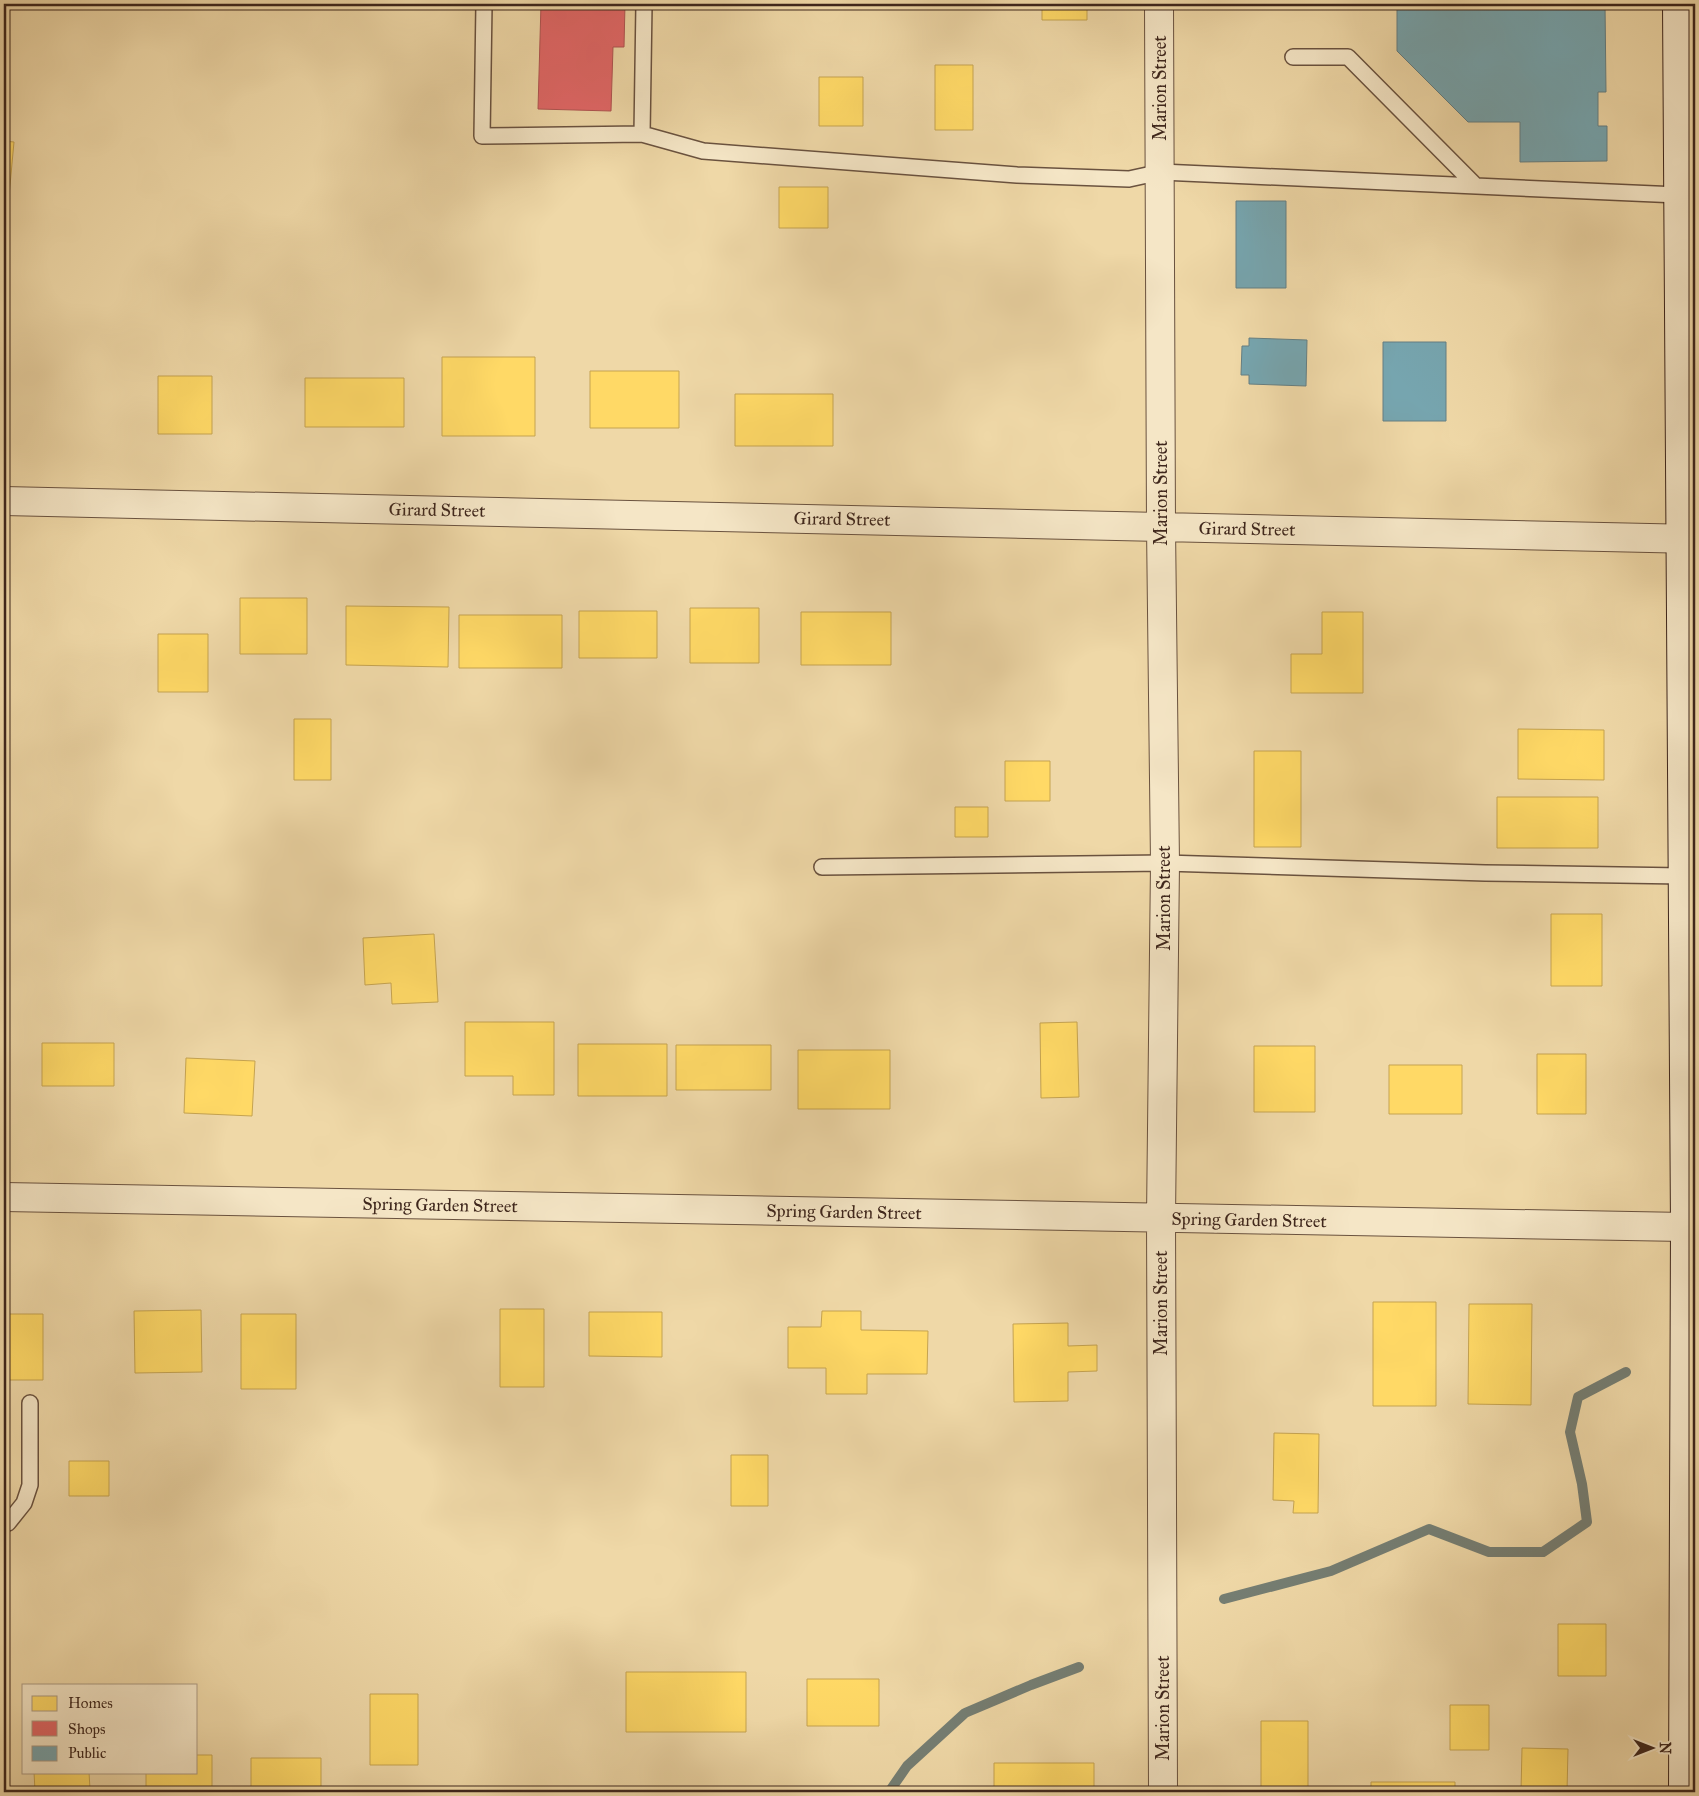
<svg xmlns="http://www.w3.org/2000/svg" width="1699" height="1796" font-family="'IM FELL Great Primer',serif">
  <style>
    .homes { fill: #ffd966; stroke: #c5a350 }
    .shops { fill: #e06666; stroke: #af5350 }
    .public { fill: #76a5af; stroke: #657f83 }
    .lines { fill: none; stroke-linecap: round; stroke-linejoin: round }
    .stream { stroke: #757e73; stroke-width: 10 }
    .lane-casing { stroke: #6a523f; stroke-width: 18 }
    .street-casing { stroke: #6a523f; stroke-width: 30 }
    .secondary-casing { stroke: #3e261c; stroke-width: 30 }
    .lane { stroke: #f5e6c6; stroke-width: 15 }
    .street { stroke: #f5e6c6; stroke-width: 28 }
    .secondary { stroke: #f5e6c6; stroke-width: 28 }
    .labels { text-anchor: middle; stroke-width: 5; stroke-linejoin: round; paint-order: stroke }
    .street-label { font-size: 18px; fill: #3e261c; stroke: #f5e6c6 }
  </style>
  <rect width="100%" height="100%" fill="#efd8a7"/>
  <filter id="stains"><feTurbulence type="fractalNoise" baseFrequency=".004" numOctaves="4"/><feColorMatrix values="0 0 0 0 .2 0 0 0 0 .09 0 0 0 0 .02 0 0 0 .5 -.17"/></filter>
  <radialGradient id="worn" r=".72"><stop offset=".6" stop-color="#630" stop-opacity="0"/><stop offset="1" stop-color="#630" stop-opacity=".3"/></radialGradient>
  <path class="homes" d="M1042 4H1087V20H1042Z
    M935 65H973V130H935Z
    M819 77H863V126H819Z
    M4 141 14 142 9 196H4Z
    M779 187H828V228H779Z
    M442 357H535V436H442Z
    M590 371H679V428H590Z
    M158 376H212V434H158Z
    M305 378H404V427H305Z
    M735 394H833V446H735Z
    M240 598H307V654H240Z
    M346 606 449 607 448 667 346 665Z
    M690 608H759V663H690Z
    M579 611H657V658H579Z
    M801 612H891V665H801Z
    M1322 612H1363V693H1291V654H1322Z
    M459 615H562V668H459Z
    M158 634H208V692H158Z
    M294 719H331V780H294Z
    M1518 729 1604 730V780L1518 779Z
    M1254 751H1301V847H1254Z
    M1005 761H1050V801H1005Z
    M1497 797H1598V848H1497Z
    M955 807H988V837H955Z
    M1551 914H1602V986H1551Z
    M434 934 438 1002 392 1004 391 983 365 985 363 938Z
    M465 1022H554V1095H513V1076H465Z
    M1077 1022 1079 1097 1041 1098 1040 1023Z
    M42 1043H114V1086H42Z
    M578 1044H667V1096H578Z
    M676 1045H771V1090H676Z
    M1254 1046H1315V1112H1254Z
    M798 1050H890V1109H798Z
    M1537 1054H1586V1114H1537Z
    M186 1058 255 1061 252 1116 184 1113Z
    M1389 1065H1462V1114H1389Z
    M1373 1302H1436V1406H1373Z
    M1469 1304H1532L1531 1405 1468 1404Z
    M500 1309H544V1387H500Z
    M201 1310 202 1372 135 1373 134 1311Z
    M822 1311H861V1330L928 1331 927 1374H867V1394H826V1368H788V1327H821Z
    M589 1312H662V1357L589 1356Z
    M4 1314H43V1380H4Z
    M241 1314H296V1389H241Z
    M1068 1323V1346L1097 1345V1371L1068 1372V1401L1014 1402 1013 1324Z
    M1274 1433 1319 1434 1318 1513H1293L1294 1501 1273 1500Z
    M731 1455H768V1506H731Z
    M69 1461H109V1496H69Z
    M1558 1624H1606V1676H1558Z
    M626 1672H746V1732H626Z
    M807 1679H879V1726H807Z
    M370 1694H418V1765H370Z
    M1450 1705H1489V1750H1450Z
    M1261 1721H1308V1792H1261Z
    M1522 1748 1568 1749 1567 1792H1521Z
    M196 1755H212V1792H146V1772H196Z
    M251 1758H321V1792H251Z
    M994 1763H1094V1792H994Z
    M34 1772H89L90 1789 35 1791Z
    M1371 1782H1455V1792H1371Z"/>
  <path class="shops" d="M541 4H625L624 47H613L611 111 538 109Z"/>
  <path class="public" d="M1397 4H1605L1606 92H1598V126H1607V161L1520 162V122H1468L1397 51Z
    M1236 201H1286V288H1236Z
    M1249 338 1307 340 1306 386 1249 384V375H1241L1242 346H1249Z
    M1383 342H1446V421H1383Z"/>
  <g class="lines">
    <path class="stream" d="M1224 1599 1331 1571 1429 1529 1489 1552H1543L1587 1522 1582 1484 1570 1432 1578 1397 1626 1372
      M889 1792 907 1766 965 1713 1031 1685 1079 1667"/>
    <g class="lane-casing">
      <path id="lane" d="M484 4 482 136 642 134 644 4
        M1293 57H1348L1476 186
        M642 134 703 151 1017 175 1129 179 1161 172 1678 195
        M822 867 1165 863 1485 873 1683 876
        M4 1524 8 1523 24 1503 30 1485V1403"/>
    </g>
    <g class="street-casing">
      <path id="street" d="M1159 4 1161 527 1165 863 1161 1218 1163 1792
        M4 501 1695 539
        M4 1197 1685 1227"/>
    </g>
    <g class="secondary-casing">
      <path id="secondary" d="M1677 4 1685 1227 1683 1792"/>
    </g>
    <use href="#lane" class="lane"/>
    <use href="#street" class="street"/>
    <use href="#secondary" class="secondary"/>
  </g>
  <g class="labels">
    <g class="street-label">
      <text transform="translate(1160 88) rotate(-90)" y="6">Marion Street</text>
      <text transform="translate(1161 493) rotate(-90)" y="6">Marion Street</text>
      <text transform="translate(437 510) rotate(1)" y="6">Girard Street</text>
      <text transform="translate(842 519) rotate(1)" y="6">Girard Street</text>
      <text transform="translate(1247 529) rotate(1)" y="6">Girard Street</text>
      <text transform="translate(1164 898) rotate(-90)" y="6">Marion Street</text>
      <text transform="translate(440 1205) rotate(1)" y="6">Spring Garden Street</text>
      <text transform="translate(844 1212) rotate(1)" y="6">Spring Garden Street</text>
      <text transform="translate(1249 1220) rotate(1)" y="6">Spring Garden Street</text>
      <text transform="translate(1161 1303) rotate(-90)" y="6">Marion Street</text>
      <text transform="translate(1163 1708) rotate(-90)" y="6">Marion Street</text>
    </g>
  </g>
  <rect width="1699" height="1796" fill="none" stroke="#efd8a7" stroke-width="20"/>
  <rect x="5" y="5" width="1689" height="1786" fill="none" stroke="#3e261c" stroke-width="2.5"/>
  <rect x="10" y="10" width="1679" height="1776" fill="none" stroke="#3e261c"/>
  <rect x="22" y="1684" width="175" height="90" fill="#f5e6c6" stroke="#ac9982"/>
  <rect x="32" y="1696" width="25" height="15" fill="#ffd966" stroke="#ac9982"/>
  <text x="68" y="1708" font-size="15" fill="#3e261c">Homes</text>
  <rect x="32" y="1721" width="25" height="15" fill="#e06666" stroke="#ac9982"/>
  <text x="68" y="1734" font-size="15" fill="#3e261c">Shops</text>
  <rect x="32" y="1746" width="25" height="15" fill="#76a5af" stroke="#ac9982"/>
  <text x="68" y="1758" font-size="15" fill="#3e261c">Public</text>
  <g transform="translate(1652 1748) rotate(90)" stroke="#f5e6c6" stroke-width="4" paint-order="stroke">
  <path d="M0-4L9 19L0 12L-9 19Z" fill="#3e261c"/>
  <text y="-8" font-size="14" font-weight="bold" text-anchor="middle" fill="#3e261c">N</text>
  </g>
  <rect width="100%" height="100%" filter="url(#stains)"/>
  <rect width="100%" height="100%" fill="url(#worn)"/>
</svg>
